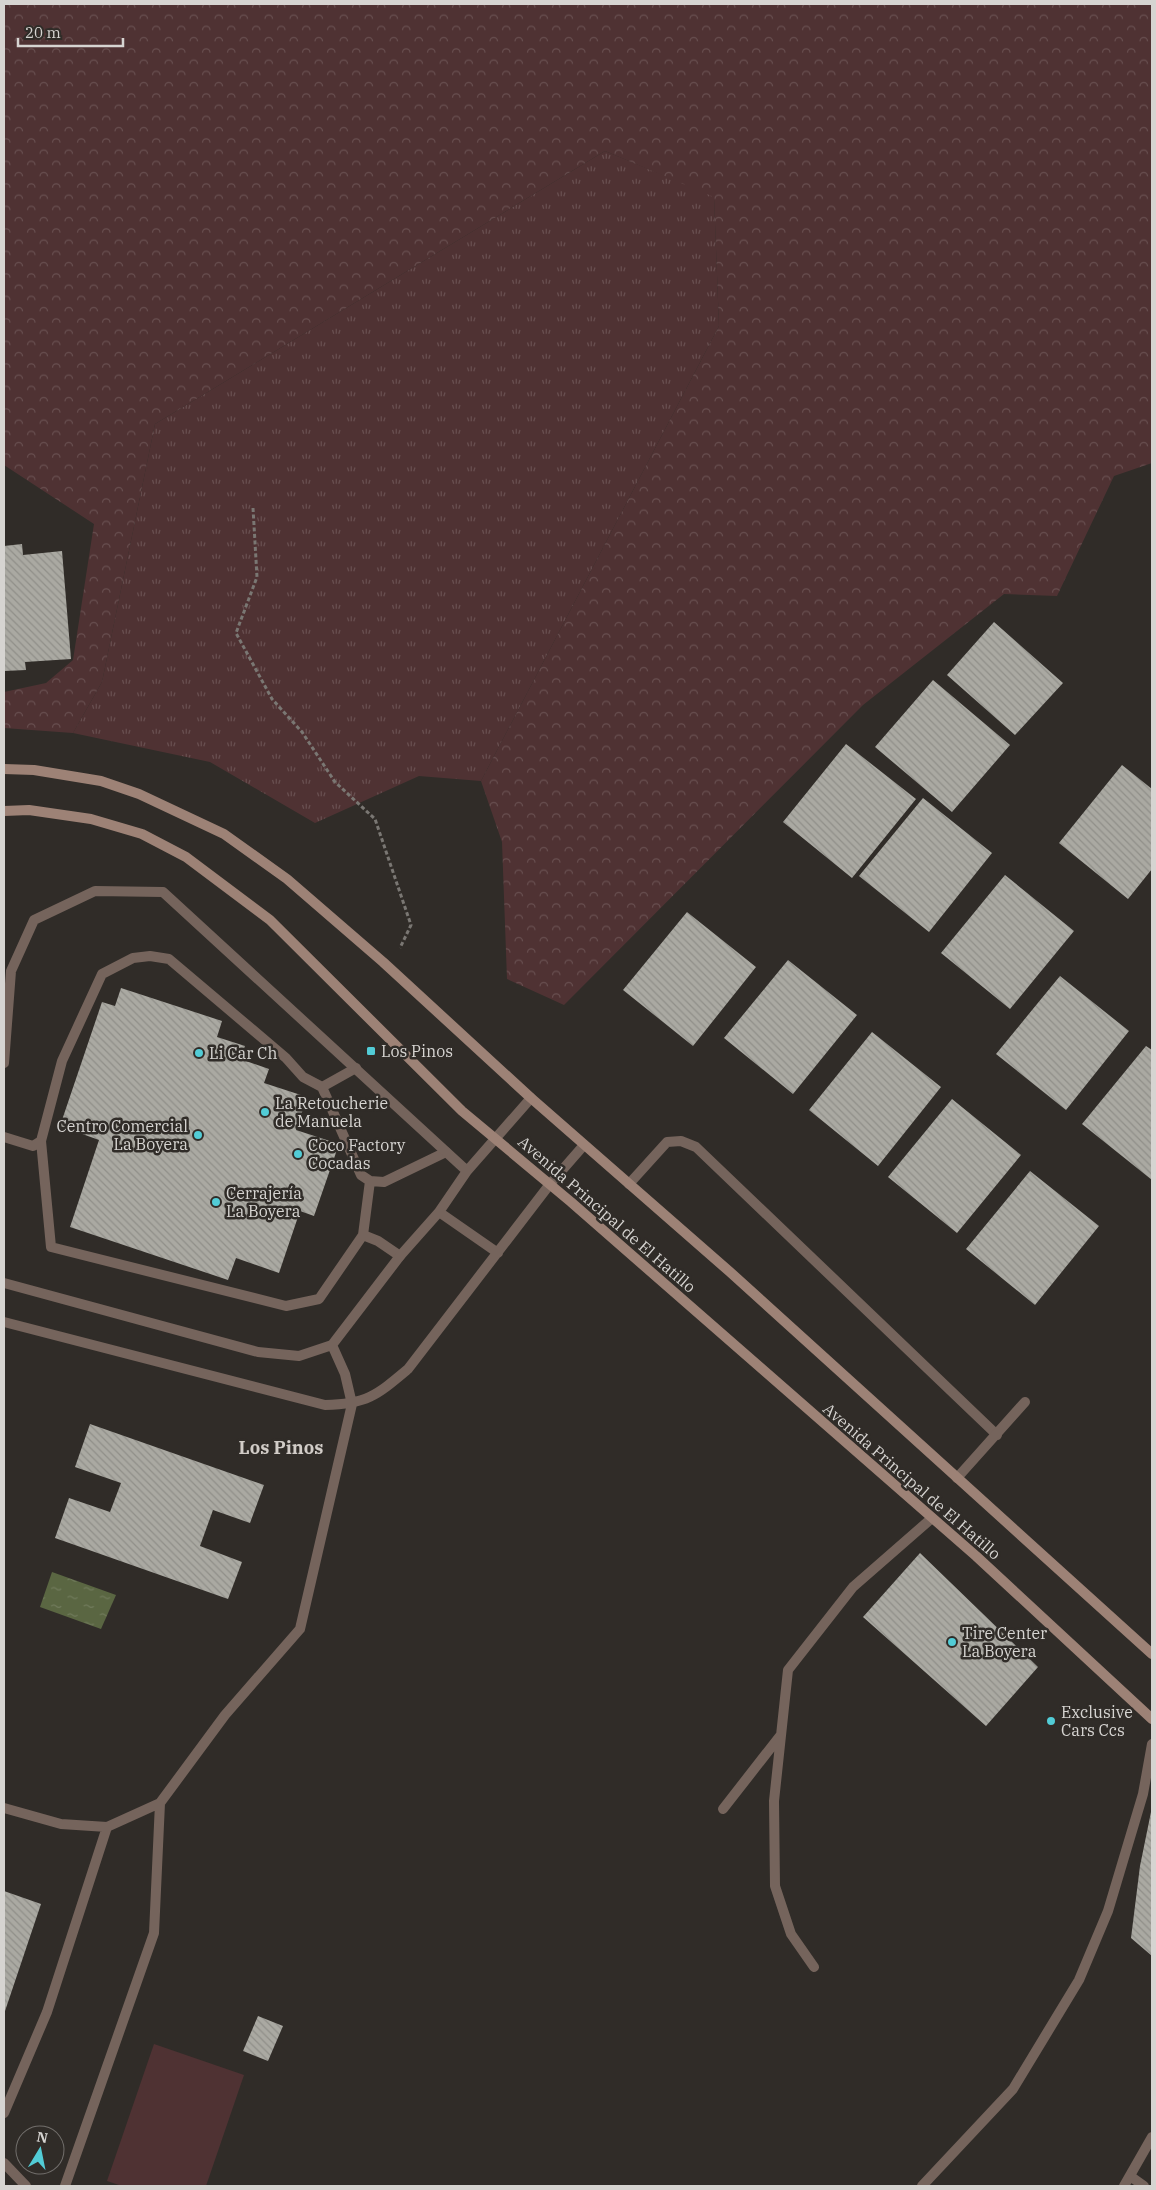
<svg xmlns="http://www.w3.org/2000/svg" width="1156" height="2190" font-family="'IBM Plex Serif',serif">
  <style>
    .grass { fill: url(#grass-tufts) }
    .forest { fill: url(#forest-crowns) }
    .pitch { fill: #4f3233 }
    .water { fill: url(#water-ripples) }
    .building { fill: url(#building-back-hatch) }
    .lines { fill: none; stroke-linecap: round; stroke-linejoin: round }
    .path { stroke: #7a7773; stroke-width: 3; stroke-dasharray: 4 2.5; stroke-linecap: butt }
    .lane { stroke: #75645c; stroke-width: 10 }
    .street { stroke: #75645c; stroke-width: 10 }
    .secondary { stroke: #9d8276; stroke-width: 10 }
    .poi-dot { fill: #52ccd6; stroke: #302c28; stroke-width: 2 }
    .labels { text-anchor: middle; stroke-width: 5; stroke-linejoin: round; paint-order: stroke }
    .poi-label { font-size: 16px; fill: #d6d4d1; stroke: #302c28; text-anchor: start }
    .street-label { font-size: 16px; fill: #d6d4d1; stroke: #302c28 }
    .neighbourhood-label { font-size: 18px; font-weight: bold; fill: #d1ccc7; stroke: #302c28 }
  </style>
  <defs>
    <pattern id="grass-tufts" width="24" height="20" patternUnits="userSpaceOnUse" patternTransform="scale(1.25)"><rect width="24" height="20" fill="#4f3233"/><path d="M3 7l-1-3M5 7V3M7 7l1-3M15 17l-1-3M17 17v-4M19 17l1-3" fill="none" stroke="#684f50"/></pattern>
    <pattern id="forest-crowns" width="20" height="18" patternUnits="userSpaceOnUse" patternTransform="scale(1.25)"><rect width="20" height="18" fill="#4f3233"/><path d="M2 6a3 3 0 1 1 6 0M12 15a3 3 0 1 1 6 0" fill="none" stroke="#684f50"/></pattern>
    <pattern id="water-ripples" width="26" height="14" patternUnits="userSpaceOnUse" patternTransform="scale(1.25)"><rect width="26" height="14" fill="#5a6642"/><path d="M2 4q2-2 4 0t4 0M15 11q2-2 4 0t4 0" fill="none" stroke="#717b5c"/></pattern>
    <pattern id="building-back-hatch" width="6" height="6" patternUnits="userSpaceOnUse" patternTransform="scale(1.25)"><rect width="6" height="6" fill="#aaa9a2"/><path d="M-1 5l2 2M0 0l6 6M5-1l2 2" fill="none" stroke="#908f89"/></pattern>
  </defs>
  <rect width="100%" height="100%" fill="#302c28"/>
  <path class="grass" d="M605 151 714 196 719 326 481 781 419 776 315 823 210 762 73 733 102 682 155 424Z"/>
  <path class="forest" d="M4 4H1152V463L1114 476 1057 596 1004 594 863 705 564 1005 507 979 502 842 481 781 719 326 714 197 605 151 155 424 102 682 73 733 4 728V692L46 683 73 660 94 524 4 465Z"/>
  <path class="pitch" d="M154 2044 244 2075 206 2186H122L107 2181Z"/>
  <path class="water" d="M52 1572 116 1595 101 1629 40 1607Z"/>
  <path class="building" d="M22 544 23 555 62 551 71 659 25 662 26 670 4 671V546Z
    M994 622 1063 683 1015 735 947 675Z
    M933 680 1010 745 952 812 875 747Z
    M846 744 916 799 852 878 783 822Z
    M1122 765 1152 789V869L1128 899 1059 843Z
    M923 798 992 853 929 932 859 876Z
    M1005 875 1074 931 1010 1009 941 953Z
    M687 912 756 967 693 1046 623 990Z
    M788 960 857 1015 793 1094 724 1038Z
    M1060 976 1129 1031 1066 1110 996 1054Z
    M121 988 222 1021 217 1037 245 1046 240 1059 269 1069 264 1083 307 1097 296 1130 339 1144 314 1216 300 1211 279 1273 236 1258 228 1280 70 1227 99 1140 60 1126 102 1002 115 1006Z
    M872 1032 941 1087 878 1166 809 1110Z
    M1146 1046 1152 1050V1180L1082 1124Z
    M952 1099 1021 1155 957 1233 888 1177Z
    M1030 1171 1099 1226 1035 1305 966 1249Z
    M90 1424 264 1485 250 1523 213 1510 200 1546 242 1562 228 1599 55 1538 69 1498 110 1512 121 1483 75 1467Z
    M920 1553 1038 1667 986 1726 863 1617Z
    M1151 1812 1152 1813V1956L1131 1938 1140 1866Z
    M4 1891 41 1904 4 2014Z
    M258 2016 283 2026 268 2061 243 2051Z"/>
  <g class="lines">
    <path class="path" d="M253 508 257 577 236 633 272 699 302 732 335 782 375 819 411 925 400 948"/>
    <path class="lane" d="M356 1068 322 1087 303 1077 286 1058 169 959 150 956 133 958 102 974 62 1061 41 1141 51 1247 286 1306 319 1299 363 1235 378 1241 400 1256
      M322 1087 361 1175 370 1181 384 1182 446 1152
      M4 1137 33 1146 41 1141
      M629 1184 667 1142 681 1141 696 1147 997 1435
      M363 1235 370 1181
      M723 1809 780 1736
      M814 1967 791 1934 775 1886 774 1801 788 1670 853 1587 932 1518
      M1130 2176 1144 2186
      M1124 2186 1152 2137"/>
    <path class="street" d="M4 1063 11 971 34 920 95 891 163 892 467 1171
      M439 1212 498 1253
      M4 1283 258 1352 299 1356 332 1345 400 1256 439 1212 467 1171 531 1098
      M4 1322 325 1405C367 1404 377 1395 408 1369L550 1184 584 1145
      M957 1478 1025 1402
      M4 1808 61 1824 107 1827 160 1803 225 1715 300 1629 352 1404 345 1374 332 1345
      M4 2113 47 2012 107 1827
      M4 2163 26 2186
      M65 2186 154 1933 160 1803
      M922 2186 1013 2089 1079 1980 1108 1911 1143 1794 1152 1744"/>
    <path class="secondary" d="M4 769 34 770 101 781 139 794 224 834 287 879 383 962 531 1098 730 1272 1152 1654
      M4 811 29 810 91 819 142 834 186 857 270 920 462 1111 571 1202 976 1556 1152 1719"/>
  </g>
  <g class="poi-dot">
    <rect x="366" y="1046" width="10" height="10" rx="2.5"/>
    <circle cx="199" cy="1053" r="5"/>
    <circle cx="265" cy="1112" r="5"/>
    <circle cx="198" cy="1135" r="5"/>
    <circle cx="298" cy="1154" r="5"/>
    <circle cx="216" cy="1202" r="5"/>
    <circle cx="952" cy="1642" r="5"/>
    <circle cx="1051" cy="1721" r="5"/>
  </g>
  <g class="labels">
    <g class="poi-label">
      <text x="381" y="1057">Los Pinos</text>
      <text x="209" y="1059">Li Car Ch</text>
      <text x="275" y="1109">La Retoucherie<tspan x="275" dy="18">de Manuela</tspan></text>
      <text x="188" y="1132" text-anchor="end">Centro Comercial<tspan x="188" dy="18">La Boyera</tspan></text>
      <text x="308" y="1151">Coco Factory<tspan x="308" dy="18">Cocadas</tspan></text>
      <text x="226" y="1199">Cerrajería<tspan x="226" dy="18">La Boyera</tspan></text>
      <text x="962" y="1639">Tire Center<tspan x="962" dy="18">La Boyera</tspan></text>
      <text x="1061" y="1718">Exclusive<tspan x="1061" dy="18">Cars Ccs</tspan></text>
    </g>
    <g class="street-label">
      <text transform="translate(607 1214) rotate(41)" y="6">Avenida Principal de El Hatillo</text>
      <text transform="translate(912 1481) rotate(41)" y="6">Avenida Principal de El Hatillo</text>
    </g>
    <g class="neighbourhood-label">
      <text x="281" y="1454">Los Pinos</text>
    </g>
  </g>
  <rect width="1156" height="2190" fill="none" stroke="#d6d4d1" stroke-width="10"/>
  <g transform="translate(40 2150) rotate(10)"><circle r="24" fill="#302c28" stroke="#726f6c"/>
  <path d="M0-4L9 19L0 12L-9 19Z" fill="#52ccd6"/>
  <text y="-8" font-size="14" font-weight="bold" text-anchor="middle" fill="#d6d4d1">N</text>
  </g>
  <path d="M18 38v8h105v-8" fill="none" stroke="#d6d4d1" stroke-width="2.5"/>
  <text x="25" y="38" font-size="15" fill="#d6d4d1" stroke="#302c28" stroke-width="4" paint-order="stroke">20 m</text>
</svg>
